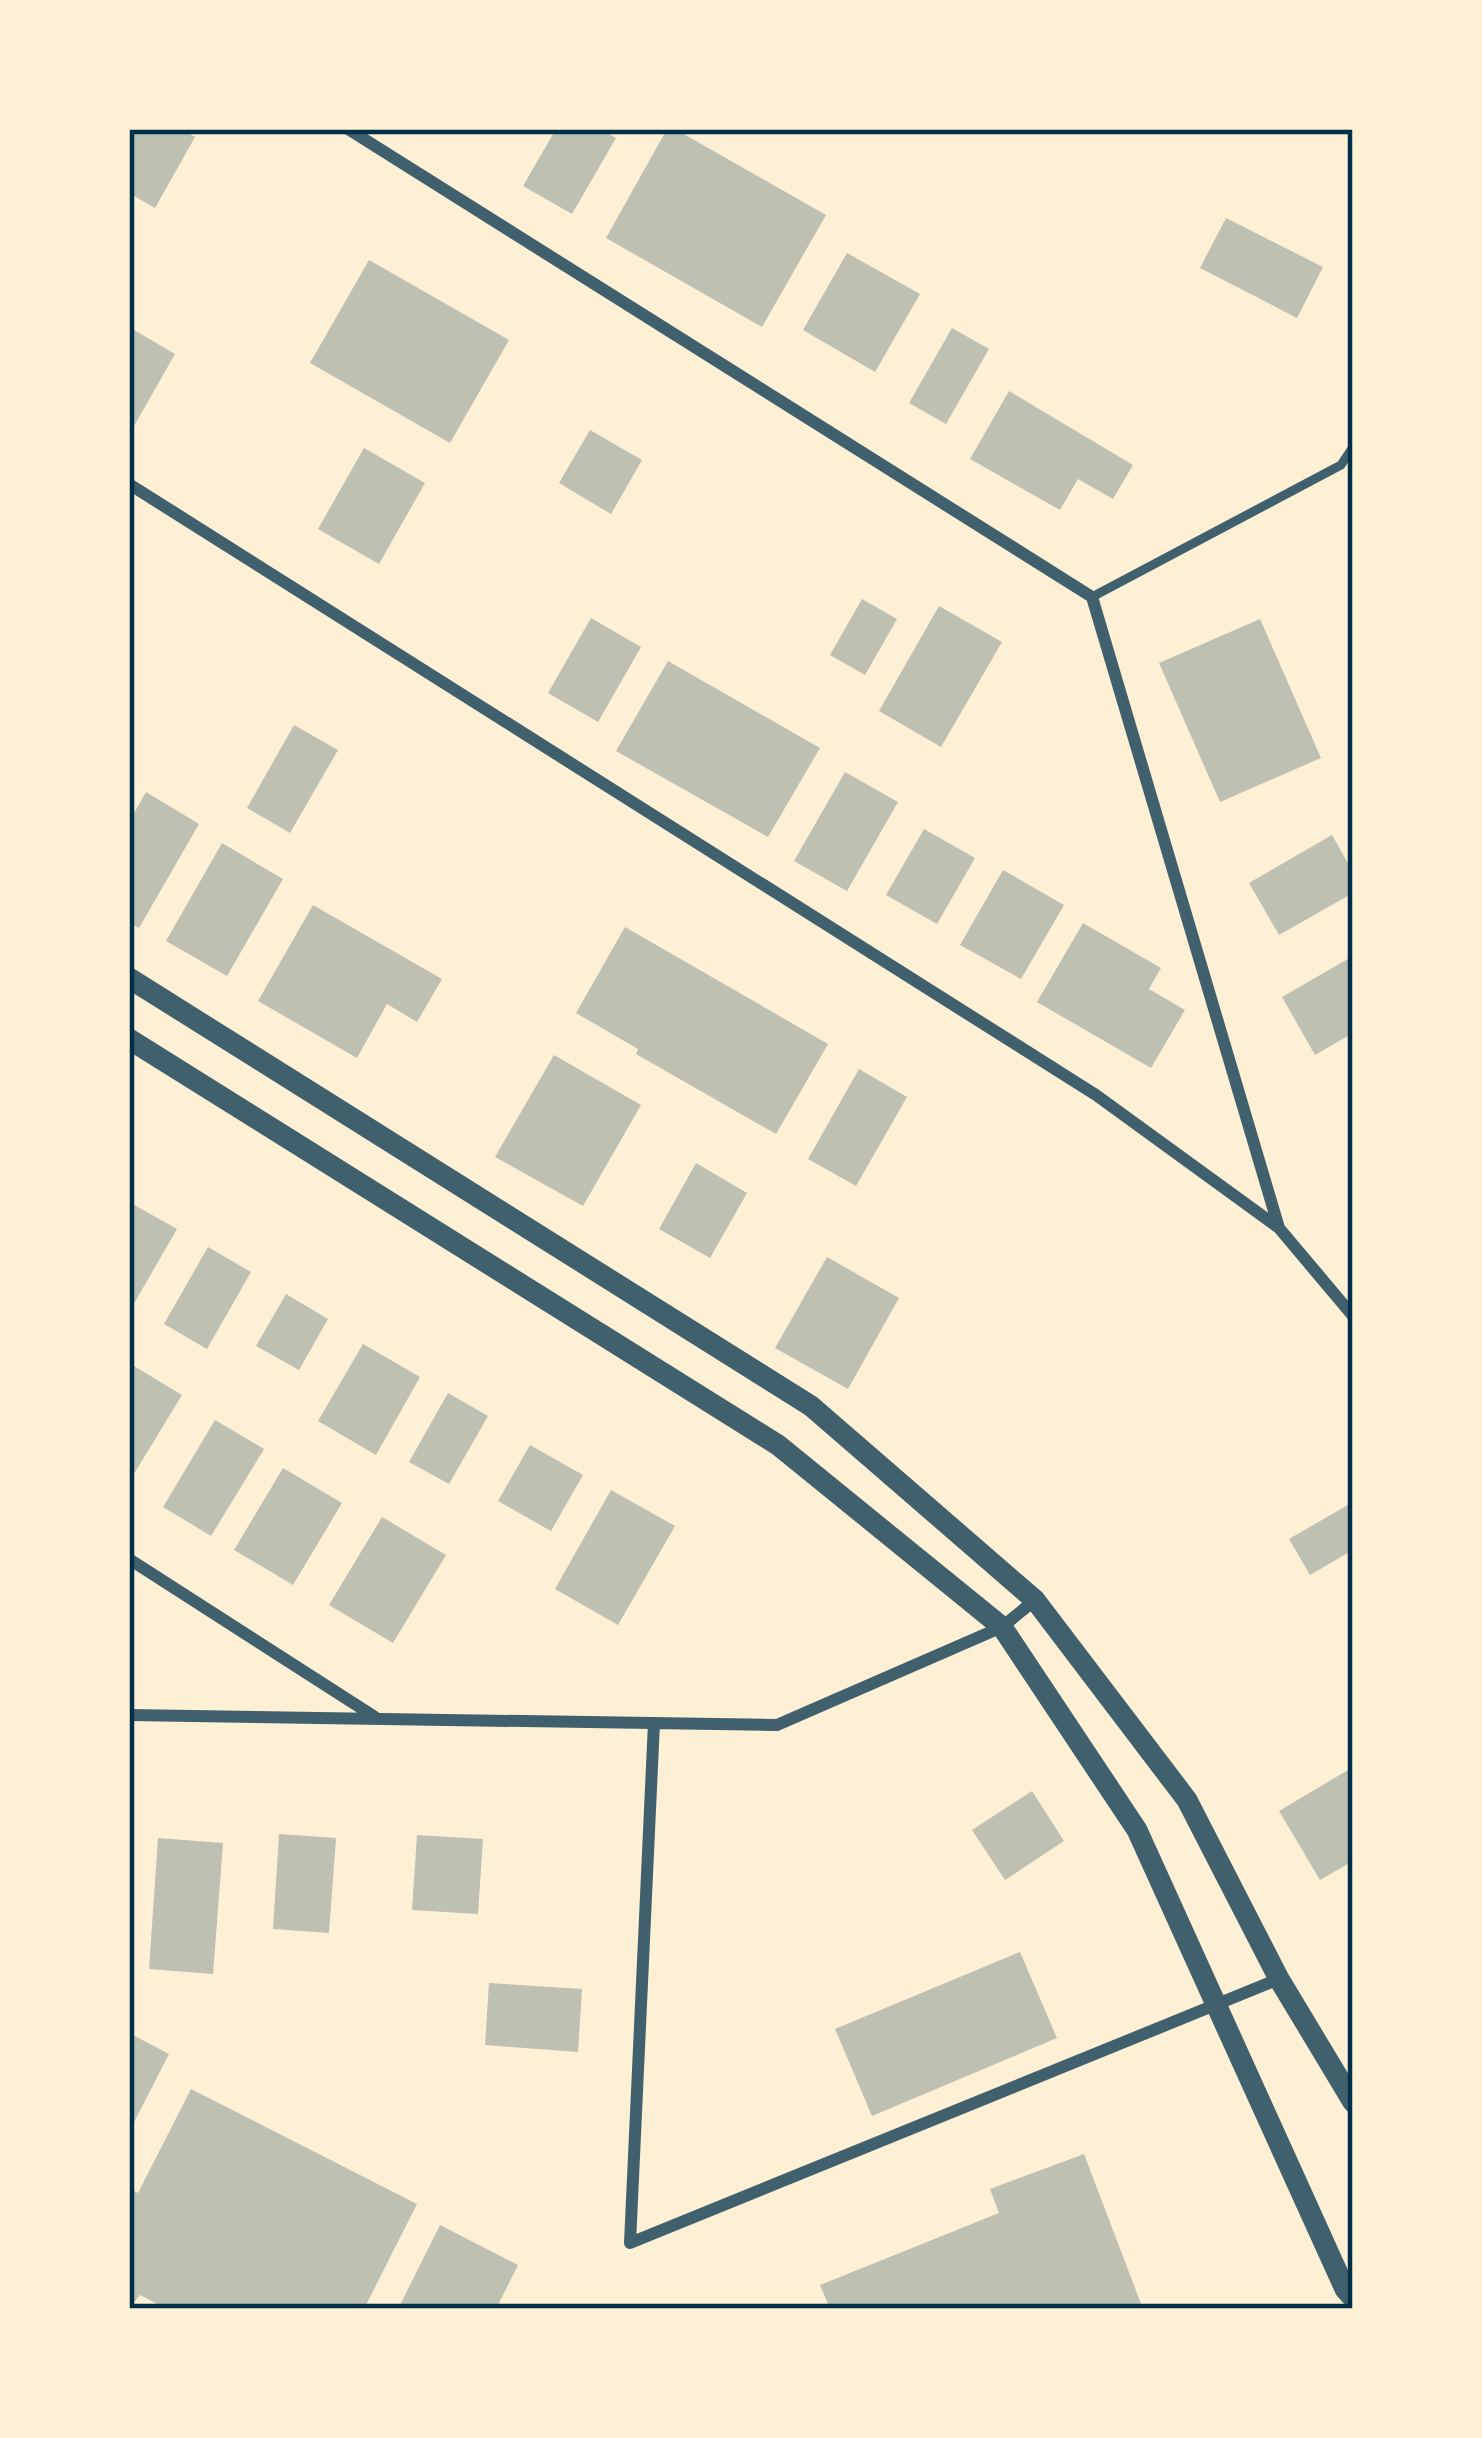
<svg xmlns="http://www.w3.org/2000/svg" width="1482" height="2438" font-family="'Roboto Condensed',sans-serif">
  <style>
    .building { fill: #bec0b2 }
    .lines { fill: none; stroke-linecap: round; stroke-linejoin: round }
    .service { stroke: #3f606c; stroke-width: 9 }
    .minor { stroke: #3f606c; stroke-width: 12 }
    .tertiary { stroke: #3f606c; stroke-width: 21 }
    .neatline { fill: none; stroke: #003049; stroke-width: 4.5 }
  </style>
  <rect width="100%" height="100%" fill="#fdf0d5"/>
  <path class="building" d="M129 129H181L195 137 155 208 129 193Z
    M556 129H600L616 138 572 214 523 186Z
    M667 129H675L826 215 762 327 606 238Z
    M1226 218 1323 267 1297 318 1200 268Z
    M847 253 920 294 875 372 803 330Z
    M369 260 509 340 450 443 310 363Z
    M129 327 175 354 134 426 129 424Z
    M952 328 989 349 946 424 909 403Z
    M1009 391 1133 465 1113 499 1078 479 1060 510 970 459Z
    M590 430 642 460 611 514 559 483Z
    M364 448 425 483 379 564 318 529Z
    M862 599 897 619 865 675 830 655Z
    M939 606 1002 642 941 747 879 711Z
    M591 618 641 647 598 722 548 693Z
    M1260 619 1321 758 1220 802 1159 663Z
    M668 661 820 748 768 837 616 751Z
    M294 725 338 750 290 833 247 808Z
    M845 772 898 802 847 891 794 861Z
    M146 792 199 824 139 928 129 923V822Z
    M924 829 975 858 937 924 886 895Z
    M1332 835 1353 872V893L1279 935 1249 883Z
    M222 843 283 879 227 976 166 941Z
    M1003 870 1064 905 1021 979 960 945Z
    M313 905 442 979 417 1022 387 1004 357 1058 258 1001Z
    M1083 923 1161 968 1149 989 1185 1010 1151 1068 1037 1002Z
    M625 927 828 1044 776 1134 636 1054 638 1049 576 1013Z
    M1353 956V1033L1315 1055 1282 997Z
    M554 1055 641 1105 583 1206 495 1157Z
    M859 1069 907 1097 856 1186 808 1159Z
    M696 1163 747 1193 710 1258 659 1229Z
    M129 1202 177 1229 132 1307 129 1305Z
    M208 1247 251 1272 207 1349 164 1324Z
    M827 1257 899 1298 848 1389 775 1348Z
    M286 1294 328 1319 299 1370 256 1346Z
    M363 1344 420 1377 376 1455 318 1421Z
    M129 1363 182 1395 129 1482Z
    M448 1393 488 1416 449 1484 409 1462Z
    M215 1420 264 1449 211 1536 163 1507Z
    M530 1445 583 1475 551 1531 498 1501Z
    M283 1468 342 1503 293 1585 234 1550Z
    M611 1490 675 1526 618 1625 555 1589Z
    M1353 1502V1550L1310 1575 1289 1539Z
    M382 1517 446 1555 393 1643 329 1605Z
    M1353 1767V1861L1320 1880 1279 1811Z
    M1032 1791 1064 1841 1005 1880 972 1830Z
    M279 1834 336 1838 329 1933 273 1929Z
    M417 1835 483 1839 478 1914 412 1910Z
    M158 1838 223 1843 213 1974 149 1969Z
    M1020 1952 1057 2038 872 2116 835 2029Z
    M489 1983 582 1989 578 2052 485 2045Z
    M129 2033 169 2054 129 2132Z
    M191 2089 417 2204 364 2309H167L140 2295 129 2309V2188L138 2193Z
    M1084 2154 1143 2309H830L820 2285 999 2213 990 2189Z
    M440 2225 518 2265 496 2309H398Z"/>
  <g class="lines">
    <path class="service" d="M1092 597 1341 465 1353 447"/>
    <path class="minor" d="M348 129 1092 597 1279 1228
      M129 484 1096 1095 1279 1228 1353 1316
      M129 1559 375 1717
      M129 1715 777 1725 1002 1627 1035 1600
      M654 1723 630 2243 1279 1979"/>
    <path class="tertiary" d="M129 978 811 1406 1035 1600 1187 1800 1279 1979 1353 2102
      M129 1039 778 1445 1002 1627 1137 1830 1345 2289 1353 2298"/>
  </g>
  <rect width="1482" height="2438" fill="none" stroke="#fdf0d5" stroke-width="264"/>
  <rect x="132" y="132" width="1218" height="2174" class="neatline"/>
</svg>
